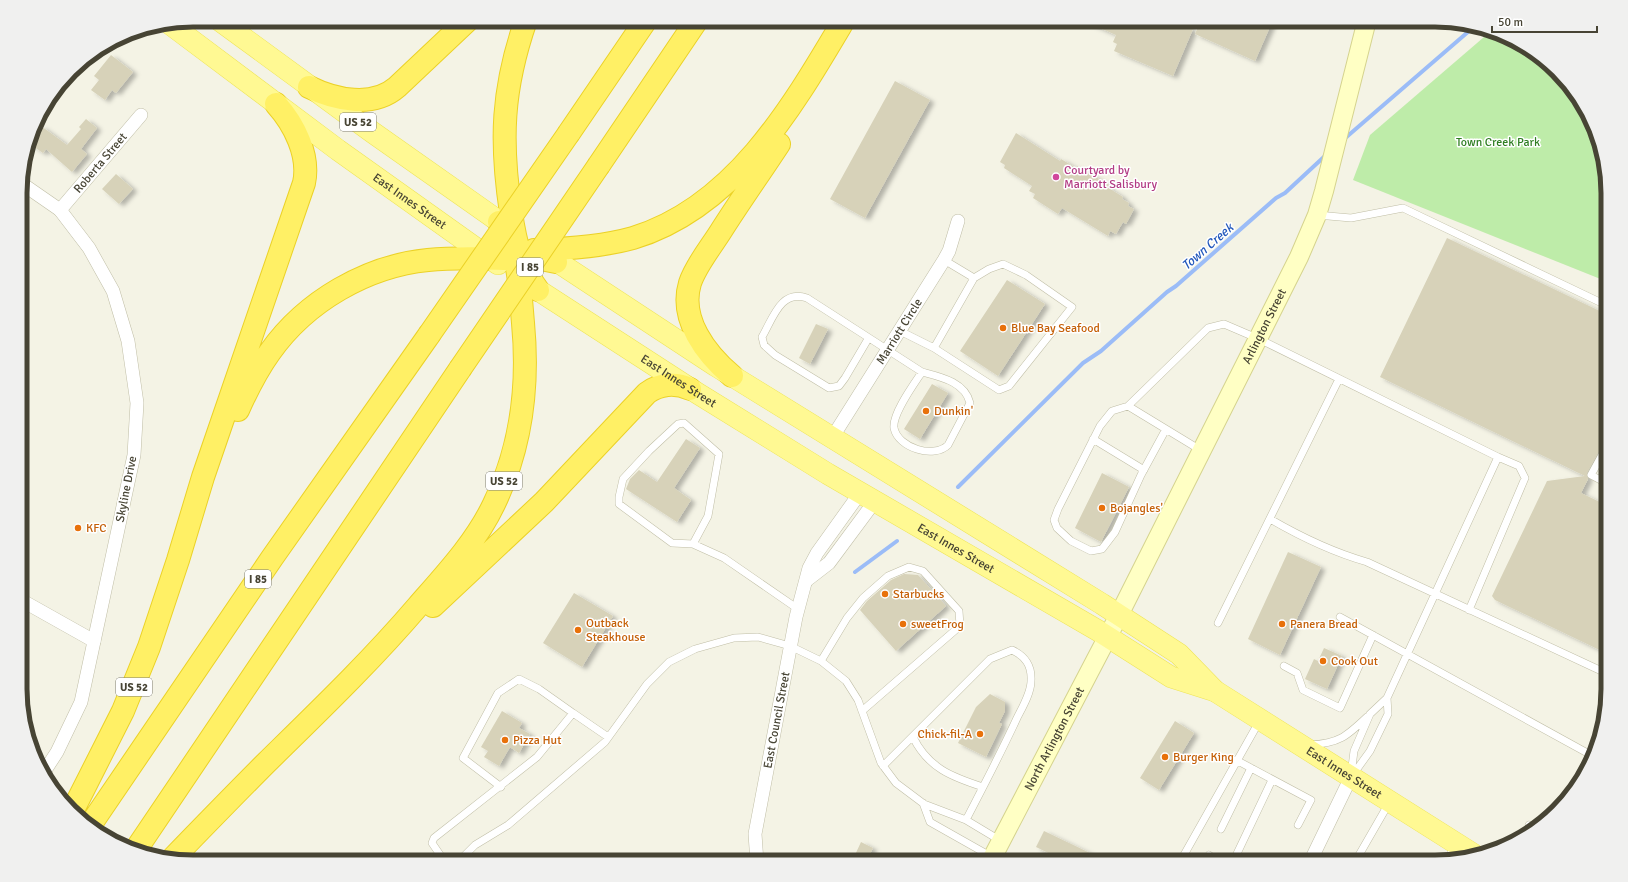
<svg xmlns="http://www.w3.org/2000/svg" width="1628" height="882" font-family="Signika,sans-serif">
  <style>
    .green { fill: #beeca9 }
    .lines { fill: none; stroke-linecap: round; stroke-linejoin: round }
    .stream { stroke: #9bbcf7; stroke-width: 4 }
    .building { fill: #d7d2b9; filter: url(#shadow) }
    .lane-casing { stroke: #c0bea6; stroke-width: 8 }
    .street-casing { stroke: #c0bea6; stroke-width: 14 }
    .secondary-casing { stroke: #d5d38e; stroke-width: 20 }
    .primary-casing { stroke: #eee458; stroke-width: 22 }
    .highway-casing { stroke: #ebd127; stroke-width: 24 }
    .lane { stroke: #fff; stroke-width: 7 }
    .street { stroke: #fff; stroke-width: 13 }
    .secondary { stroke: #ffffc4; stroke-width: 18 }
    .primary { stroke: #fff993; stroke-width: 21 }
    .highway { stroke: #fff065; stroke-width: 22 }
    .highway-bridge-casing { stroke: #ebd127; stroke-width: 24; stroke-linecap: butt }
    .highway-bridge { stroke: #fff065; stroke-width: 22 }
    .hotel-dot { fill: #d1479c; stroke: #fff; stroke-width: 1.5 }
    .food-dot { fill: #e8710a; stroke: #fff; stroke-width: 1.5 }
    .labels { text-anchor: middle; stroke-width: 3; stroke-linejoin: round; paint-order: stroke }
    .shield { fill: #fff; stroke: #7e7c71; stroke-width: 1 }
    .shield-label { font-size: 11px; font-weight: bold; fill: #474434 }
    .park-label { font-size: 12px; fill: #2f7e22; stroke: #fff }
    .street-label { font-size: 12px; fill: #474434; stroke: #fff }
    .hotel-label { font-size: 12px; fill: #b23c85; stroke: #fff; text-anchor: start }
    .food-label { font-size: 12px; fill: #c56008; stroke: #fff; text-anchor: start }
    .water-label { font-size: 13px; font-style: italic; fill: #2358bc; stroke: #fff }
    .rim { fill: none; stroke: #474434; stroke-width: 5 }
  </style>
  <defs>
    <filter id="shadow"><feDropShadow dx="4.5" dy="2.5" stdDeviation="2" flood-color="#0004"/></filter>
  </defs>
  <rect width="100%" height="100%" fill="#f4f3e5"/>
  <path class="green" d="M1491 31 1521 43 1579 97 1599 137 1608 181V282L1353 180 1370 135Z"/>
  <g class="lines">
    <path class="stream" d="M1343 140 1476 25
      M958 487 1083 363 1101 351 1167 292 1176 286 1276 198 1285 193 1326 155
      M855 572 897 541"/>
  </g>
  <path class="building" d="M1082 20H1172L1193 29 1173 76 1114 51 1117 44 1113 42 1116 35Z
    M1201 20H1273L1255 61 1195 34Z
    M111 55 133 72 116 93 112 90 105 100 91 90 99 80 94 76Z
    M895 81 930 100 865 218 830 199Z
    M86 119 97 128 81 149 87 154 72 172 46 149 43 153 30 144 41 126 67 145 81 129 79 127Z
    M1016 133 1060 161 1061 159 1076 168 1077 166 1109 185 1107 187 1123 197 1122 199 1129 203 1128 206 1134 209 1126 224 1123 222 1116 234 1110 231 1108 236 1062 208 1058 214 1033 198 1035 194 1029 191 1032 186 1004 168 1005 165 1000 162Z
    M116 174 133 189 119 204 102 189Z
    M1447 238 1608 315V438L1604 442 1587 473 1588 479 1581 493 1608 506V654L1495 600 1492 596 1547 481 1585 476 1380 377Z
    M1007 280 1045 304 998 376 960 351Z
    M816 324 828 329 810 364 799 358Z
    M932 384 948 393 920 439 904 429Z
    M686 439 700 448 674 488 691 500 677 522 626 489 630 479 639 470 657 482Z
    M1102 473 1129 487 1101 542 1075 528Z
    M1288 552 1321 567 1280 655 1248 639Z
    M904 574 918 575 946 606 896 651 860 610 867 601 891 580Z
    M574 593 613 616 582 667 543 643Z
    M1324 648 1342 656 1327 689 1305 679 1314 659 1318 661Z
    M990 694 1005 702V711L999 723 1002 724 986 757 958 743 976 707Z
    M502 711 522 723 519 728 530 734 519 753 510 747 499 766 484 757 488 751 481 747Z
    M1175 721 1194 733 1159 790 1140 778Z
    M1044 831 1090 853 1086 862H1067L1036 847Z
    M861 842 873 848 866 862H854L857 856 855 855Z"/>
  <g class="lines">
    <g class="lane-casing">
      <path id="lane" d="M1317 215 1351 218 1403 208 1608 306
        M944 260 974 278
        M900 331 934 348 999 390 1009 386 1072 307 1026 275 1003 264 989 269 974 278 934 348
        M868 339 845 378 839 386 829 388 775 355 764 345 762 337C773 318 781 289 807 298L922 372C941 377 965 382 970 403L948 445C934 459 898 448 894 428 892 414 914 384 922 372
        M1128 406 1202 451
        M1166 429 1141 475 1115 532 1102 549 1091 551 1071 541 1057 528 1054 520 1058 509 1100 426 1112 411 1128 406 1208 328 1224 324 1259 339 1498 457 1387 698 1370 714 1354 751 1351 775
        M1093 439 1144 470
        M1608 444 1591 475 1608 484
        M1270 519C1301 537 1332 552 1367 562L1608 674
        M693 544 708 516 719 454 684 423 678 424 649 451 623 479 619 497V504L672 543 693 544 724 558 798 609
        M1469 610 1525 478 1519 466 1498 457
        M1340 617 1591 755
        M1218 623 1339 379
        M821 661 847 618 863 598 888 576 909 567 923 571 959 611 960 626 862 711
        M1284 666 1297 673 1303 690 1340 708 1373 635
        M573 713 608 737
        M913 737C928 768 952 777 983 787
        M1310 745C1339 743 1346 737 1367 717
        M1236 760 1311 800 1298 825
        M883 766 990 659 1012 650C1025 656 1032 665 1031 681 1031 693 1022 708 1017 718 1001 753 983 787 966 820
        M1352 776 1370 751 1388 714 1387 698
        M923 803 930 822 992 857
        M1529 825 1535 829
        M1221 829 1251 768
        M445 862 432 843 434 838 537 757 573 713 539 689 519 679 498 693 463 758 501 787
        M458 862 475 845 508 825 605 742 647 684 669 662 695 649 734 638 758 637 790 646 821 661 846 681 858 700 881 763 896 783 924 804 966 820 1001 841
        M721 862 756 856
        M1180 862 1260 720
        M1206 862 1209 855
        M1233 862 1272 780
        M1355 862 1389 803
        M1446 862 1456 845"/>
    </g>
    <g class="street-casing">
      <g id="street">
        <path d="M21 183 60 210 89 248 113 291 128 341 137 403 134 455 81 702 57 752 44 772"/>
        <path id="s1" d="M60 210 141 115"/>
        <path id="s2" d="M832 438 944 260 949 251 958 221"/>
        <path d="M807 580 829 563 875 501"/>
        <path d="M21 600 94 641"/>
        <path id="s3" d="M757 862 755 834 796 617 809 568 817 553 860 493"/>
        <path d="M1310 862 1351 777"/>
      </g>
    </g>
    <g class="secondary-casing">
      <g id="secondary">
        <path id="s4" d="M990 862 1119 615 1299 257 1317 215 1324 191 1367 20"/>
      </g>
    </g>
    <g class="primary-casing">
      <g id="primary">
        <path d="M219 20 372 132 514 232"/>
        <path id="s5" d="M170 24 338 150 498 264"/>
        <path id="s6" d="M541 251 716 366 1102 604 1179 654 1215 691 1473 854"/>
        <path id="s7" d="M524 281 697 393 828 474 1097 630 1171 677 1215 691"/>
      </g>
    </g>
    <g class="highway-casing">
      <path id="highway" d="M526 20C502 89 500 141 511 213 515 239 521 268 538 290
        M309 87C335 100 373 108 397 87L468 20
        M569 133 646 20
        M599 165 697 20
        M534 250C566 249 601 247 633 238 735 207 793 106 844 20
        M732 376C706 354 679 319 690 283 696 265 711 247 721 231 740 201 760 173 779 144
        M238 410C247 390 257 370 270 352 306 301 367 266 428 260 466 256 503 260 541 259L556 262
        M433 606 544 502 647 393C659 384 675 382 690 389
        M74 808 123 711 149 647 178 560 203 477 304 183C310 155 294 124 276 104
        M91 824 272 558 429 335
        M135 851 460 369
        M172 859C203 827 235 794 267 762 319 711 371 661 418 606 446 574 476 542 494 504 522 446 529 386 523 323 520 289 519 250 499 222"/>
    </g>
    <use href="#lane" class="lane"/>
    <use href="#street" class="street"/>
    <use href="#secondary" class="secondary"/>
    <use href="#primary" class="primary"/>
    <use href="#highway" class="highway"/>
    <g class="highway-bridge-casing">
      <path id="highway-bridge" d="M429 335 569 133
        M460 369 599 165"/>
    </g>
    <use href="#highway-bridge" class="highway-bridge"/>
  </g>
  <circle class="hotel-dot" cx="1056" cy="177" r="4"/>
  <g class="food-dot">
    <circle cx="1003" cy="328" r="4"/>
    <circle cx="926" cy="411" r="4"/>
    <circle cx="1102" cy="508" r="4"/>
    <circle cx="78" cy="528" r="4"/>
    <circle cx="885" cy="594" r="4"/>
    <circle cx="903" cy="624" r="4"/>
    <circle cx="1282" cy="624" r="4"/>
    <circle cx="578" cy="630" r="4"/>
    <circle cx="1323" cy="661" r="4"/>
    <circle cx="980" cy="734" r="4"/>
    <circle cx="505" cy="740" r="4"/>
    <circle cx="1165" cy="757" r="4"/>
  </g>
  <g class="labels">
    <g class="shield">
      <rect x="340" y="113" width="36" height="18" rx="3"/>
      <rect x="517" y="258" width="26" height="18" rx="3"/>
      <rect x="486" y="472" width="36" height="18" rx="3"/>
      <rect x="245" y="570" width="26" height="18" rx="3"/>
      <rect x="116" y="678" width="36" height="18" rx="3"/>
    </g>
    <g class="shield-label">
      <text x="358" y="126">US 52</text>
      <text x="530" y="271">I 85</text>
      <text x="504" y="485">US 52</text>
      <text x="258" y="583">I 85</text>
      <text x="134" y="691">US 52</text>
    </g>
    <g class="park-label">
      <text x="1498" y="146">Town Creek Park</text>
    </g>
    <g class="street-label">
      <text dy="4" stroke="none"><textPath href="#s1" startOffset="62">Roberta Street</textPath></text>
      <text dy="4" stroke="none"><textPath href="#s5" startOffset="298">East Innes Street</textPath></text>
      <text dy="4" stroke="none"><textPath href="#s4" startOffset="602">Arlington Street</textPath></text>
      <text dy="4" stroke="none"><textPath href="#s2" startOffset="126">Marriott Circle</textPath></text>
      <text dy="4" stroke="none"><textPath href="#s7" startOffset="184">East Innes Street</textPath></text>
      <text transform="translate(126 489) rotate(-79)" y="4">Skyline Drive</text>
      <text dy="4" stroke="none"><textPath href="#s7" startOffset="508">East Innes Street</textPath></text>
      <text dy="4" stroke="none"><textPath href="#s3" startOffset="144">East Council Street</textPath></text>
      <text dy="4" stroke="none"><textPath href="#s4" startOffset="139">North Arlington Street</textPath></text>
      <text dy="4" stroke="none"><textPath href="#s6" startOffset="959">East Innes Street</textPath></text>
    </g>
    <g class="hotel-label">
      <text x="1064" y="174">Courtyard by<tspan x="1064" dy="14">Marriott Salisbury</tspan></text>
    </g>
    <g class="food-label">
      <text x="1011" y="332">Blue Bay Seafood</text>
      <text x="934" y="415">Dunkin'</text>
      <text x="1110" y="512">Bojangles'</text>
      <text x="86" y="532">KFC</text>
      <text x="893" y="598">Starbucks</text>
      <text x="586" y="627">Outback<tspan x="586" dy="14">Steakhouse</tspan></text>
      <text x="911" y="628">sweetFrog</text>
      <text x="1290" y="628">Panera Bread</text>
      <text x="1331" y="665">Cook Out</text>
      <text x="972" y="738" text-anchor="end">Chick-fil-A</text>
      <text x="513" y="744">Pizza Hut</text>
      <text x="1173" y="761">Burger King</text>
    </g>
    <g class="water-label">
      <text transform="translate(1207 246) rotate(-41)" y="5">Town Creek</text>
    </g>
  </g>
  <path d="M0 0H1628V882H0ZM193 27H1435A166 166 0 0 1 1601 193V689A166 166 0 0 1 1435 855H193A166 166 0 0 1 27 689V193A166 166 0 0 1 193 27Z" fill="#f0f0ef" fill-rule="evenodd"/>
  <path class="rim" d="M193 27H1435A166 166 0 0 1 1601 193V689A166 166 0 0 1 1435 855H193A166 166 0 0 1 27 689V193A166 166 0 0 1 193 27Z"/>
  <path d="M1492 26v6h105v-6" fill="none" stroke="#474434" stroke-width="2"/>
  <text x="1498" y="26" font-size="12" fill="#474434" stroke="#ffffff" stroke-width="3" paint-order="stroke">50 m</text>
</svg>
